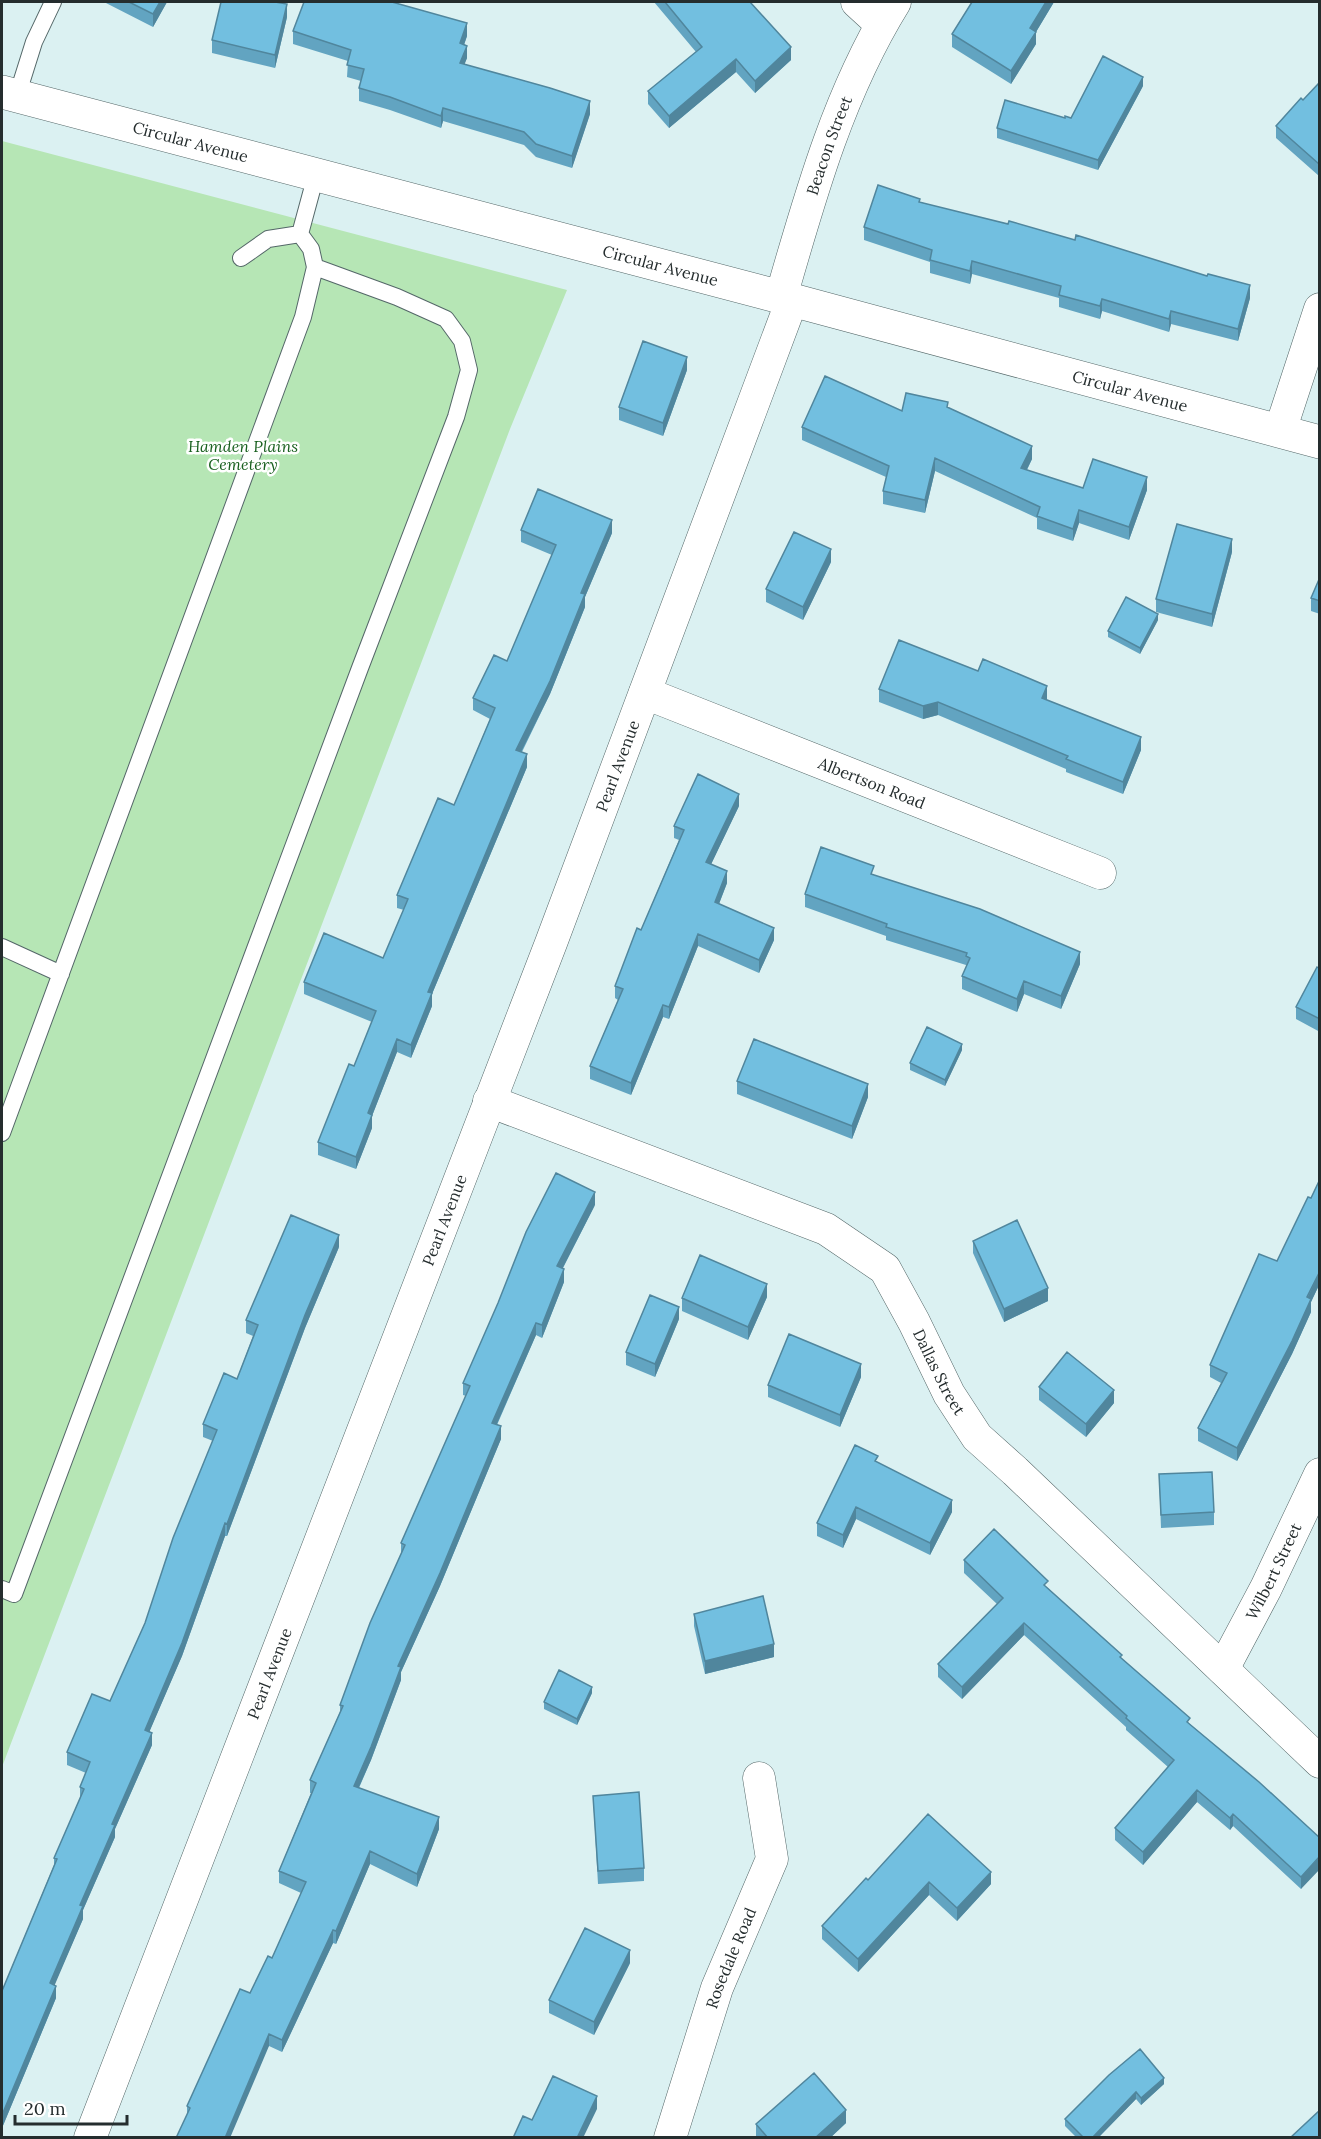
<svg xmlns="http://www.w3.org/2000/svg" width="1321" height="2139" font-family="Lora,serif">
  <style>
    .green { fill: #b6e6b5 }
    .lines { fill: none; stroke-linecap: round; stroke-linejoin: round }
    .lane-casing { stroke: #546768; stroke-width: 18 }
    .street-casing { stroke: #546768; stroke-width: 33 }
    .secondary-casing { stroke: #546768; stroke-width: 34 }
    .lane { stroke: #fff; stroke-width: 16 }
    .street { stroke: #fff; stroke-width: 32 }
    .secondary { stroke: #fff; stroke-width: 33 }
    .wall { fill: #62a4c1 }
    .shaded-wall { fill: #50869d }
    .building { fill: #72bfe0; stroke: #50869d; stroke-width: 1.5 }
    .labels { text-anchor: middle; stroke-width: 5; stroke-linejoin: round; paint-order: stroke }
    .street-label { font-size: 16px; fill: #252d2e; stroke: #fff }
    .park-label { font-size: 16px; font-style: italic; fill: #19601f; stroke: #fff }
  </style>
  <rect width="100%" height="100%" fill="#dbf1f2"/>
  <path class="green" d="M2 141 567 290 510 429 2 1767Z"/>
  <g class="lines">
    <g class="lane-casing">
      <path id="lane" d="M17 96 34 42 53 2
        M300 234 316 175
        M241 258 268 239 300 234
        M2 947 61 974
        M2 1133 303 317 315 267 311 249 300 234
        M2 1589 14 1594 360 668 456 417 469 370 462 341 446 319 397 297 315 267"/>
    </g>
    <g class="street-casing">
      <g id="street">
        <path d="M857 2 881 24"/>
        <path id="s1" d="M781 297C810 196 839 92 895 2"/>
        <path d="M1280 431 1320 309"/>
        <path id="s2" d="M645 693 1100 873"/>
        <path id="s3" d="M489 1101 826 1229 885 1269 914 1322 949 1394 977 1437 1015 1471 1320 1762"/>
        <path id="s4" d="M1223 1669 1266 1588 1320 1474"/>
        <path id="s5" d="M90 2138 551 943 792 300"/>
        <path id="s6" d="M670 2138 717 1988 772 1859 759 1778"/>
      </g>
    </g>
    <g class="secondary-casing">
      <g id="secondary">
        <path id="s7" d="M2 92 792 300 1320 442"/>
      </g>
    </g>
    <use href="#lane" class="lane"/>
    <use href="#street" class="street"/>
    <use href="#secondary" class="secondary"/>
  </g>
  <path class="wall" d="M104 2H167L153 27Z
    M654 2H750L791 60 755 93 736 72 669 128 648 104V91L696 52Z
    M972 2H1054L1036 32V44L1011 84 952 47V34Z
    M287 17 275 68 212 53V40Z
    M293 31 467 36 464 45 467 58 464 64 590 114 572 168 536 157 524 145 443 121 441 128 390 110 359 101V88L361 81 347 77 348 61 293 44Z
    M1320 82 1319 176 1276 138V126L1303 100Z
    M1143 86 1098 170 997 138V128L1065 118H1071Z
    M920 202 1250 298 1238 341 1171 324 1169 332 1102 311 1100 319 1059 307V298L972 274 970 284 930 273V262L864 240V227Z
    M687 370 663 436 619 420V407Z
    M948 407 1032 459 1027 470 1083 488 1147 490 1129 540 1079 523 1073 541 1037 529V518L935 471 925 513 883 504V491L886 477 802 440V427L902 411Z
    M521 530 612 533 585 597V607L550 694 522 752 527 767 432 994V1006L411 1058 397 1052 372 1116V1128L356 1169 318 1155V1142L354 1066 372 1022 304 994V982L383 958 404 910 397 908V895L454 805 490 719 473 710V698L507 661 552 555 521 542Z
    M1232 552 1212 627 1156 612V599Z
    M831 562 803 620 766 602V589Z
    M1320 577V614L1311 611V598Z
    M1158 620 1140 654 1108 637V631Z
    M879 689 1047 700 1141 750 1123 794 1066 772V769L938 715 923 719 879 702Z
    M739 806 711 864 727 883 719 904 774 940 759 973 698 946 669 1019 663 1017 631 1095 590 1079V1066L618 1000 615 998V986L641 930 679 840 674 838V826Z
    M874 875 1080 964 1061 1009 1024 994 1017 1012 962 989V976L966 968V965L886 940V936L805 907V894Z
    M1320 969V1032L1296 1019V1007Z
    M962 1050 945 1086 910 1070V1063Z
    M737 1081 868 1097 852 1139 737 1094Z
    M1320 1179V1283L1311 1302V1312L1292 1354 1237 1461 1198 1441V1428L1221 1383 1210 1377V1365L1277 1261 1311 1198Z
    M595 1205 563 1268 564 1282 542 1338 536 1335 497 1425 501 1439 440 1586 401 1672V1680L371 1760 359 1788 439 1829 417 1887 370 1864 336 1944 333 1943 282 2052 269 2046 187 2115V2106L250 1993 272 1958 301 1893 279 1883V1871L311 1793H310V1780L340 1712V1705L401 1555V1543L466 1396 463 1395V1383Z
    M973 1241 1048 1301 1004 1322 973 1253Z
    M339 1247 305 1328 227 1536H225L182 1656 149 1732 152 1745 115 1829V1837L83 1910V1919L54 1985 56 1998 2 2128V1991L54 1865V1858L80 1799V1787L86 1773 67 1765V1752L110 1701 145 1623 213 1441 203 1437V1424L237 1379 253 1336 246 1333V1320Z
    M767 1297 748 1340 682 1311V1298Z
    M679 1319 655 1377 626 1365V1352Z
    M861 1377 840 1427 768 1397V1385Z
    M1039 1387 1114 1403 1086 1437 1039 1400Z
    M878 1462 952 1512 930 1555 856 1519 843 1548 817 1536V1523Z
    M1159 1474 1214 1512V1525L1161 1528Z
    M964 1560 1048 1588 1190 1724 1320 1838 1301 1889 1233 1826 1230 1830 1197 1802 1143 1865 1115 1840V1828L1168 1767 1126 1730V1727L1024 1635 962 1699 938 1677V1664L997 1604 964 1573Z
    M694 1614 774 1657 705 1674 694 1626Z
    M592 1693 577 1725 544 1709V1702Z
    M593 1796 644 1868V1881L598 1884Z
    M868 1880 991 1884 957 1921 929 1895 858 1972 822 1939V1926Z
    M630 1963 594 2035 549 2013V2000Z
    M1109 2075 1164 2084 1141 2105 1136 2099 1098 2138H1077L1065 2126V2119Z
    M846 2123 830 2138 756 2137V2124Z"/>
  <path class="shaded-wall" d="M160 2H167L153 27V14Z
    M1046 2H1054L1036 32V44L1011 84V71L1030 28Z
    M287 4V17L275 68V55Z
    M467 23V36L460 56V43Z
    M467 46V58L460 76V63Z
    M791 47V60L755 93V81Z
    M736 59V72L669 128V116Z
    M1143 77V86L1098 170V160Z
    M590 101V114L572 168V156Z
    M443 108V121L441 128V116Z
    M972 261V274L970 284V271Z
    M1250 285V298L1238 341V329Z
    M1102 299V311L1100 319V306Z
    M1171 311V324L1169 332V319Z
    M687 357V370L663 436V423Z
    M1032 446V459L1021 481V468Z
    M935 458V471L925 513V500Z
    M1147 477V490L1129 540V527Z
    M1079 510V523L1073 541V529Z
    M612 520V533L585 597V607L550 694 516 762V750Z
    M1232 539V552L1212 627V614Z
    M831 549V562L803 620V607Z
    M1158 614V620L1140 654V648Z
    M1047 686V699L1042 711V698Z
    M938 702V715L923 719V706Z
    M1141 737V750L1123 794V782Z
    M527 754V767L432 994V1006L411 1058V1045L428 992Z
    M739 794V806L706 875V862Z
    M727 871V883L715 914V902Z
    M774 928V940L759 973V960Z
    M698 934V946L669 1019V1007Z
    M1080 952V964L1061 1009V996Z
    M1024 981V994L1017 1012V999Z
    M663 1005V1017L631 1095V1083Z
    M397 1039V1052L372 1116V1128L356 1169V1157L368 1113Z
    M962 1044V1050L945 1086V1080Z
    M868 1084V1097L852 1139V1126Z
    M595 1192V1205L557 1279V1266Z
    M339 1235V1247L305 1328 227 1536V1524L305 1315Z
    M564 1269V1282L542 1338V1325Z
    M1320 1271V1283L1311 1302V1312L1292 1354 1237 1461V1448Z
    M767 1284V1297L748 1340V1327Z
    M1048 1288V1301L1004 1322V1309Z
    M679 1307V1319L655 1377V1364Z
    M536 1323V1335L492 1435V1423Z
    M861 1364V1377L840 1427V1415Z
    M1114 1390V1403L1086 1437V1424Z
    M501 1426V1439L440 1586 401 1672V1680L371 1760 354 1798V1786L398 1666Z
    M952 1500V1512L930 1555V1543Z
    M856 1507V1519L843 1548V1535Z
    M225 1523V1536L182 1656 145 1742V1730Z
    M1024 1623V1635L962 1699V1687Z
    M774 1644V1657L705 1674V1661Z
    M592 1687V1693L577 1725V1719Z
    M152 1733V1745L115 1829V1837L83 1910V1919L50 1996V1983L80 1905 112 1824Z
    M1197 1790V1802L1143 1865V1852Z
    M1233 1814V1826L1230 1830V1818Z
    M439 1817V1829L417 1887V1874Z
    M370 1851V1864L336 1944V1931Z
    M1320 1856V1869L1301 1889V1877Z
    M991 1872V1884L957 1921V1908Z
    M929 1882V1895L858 1972V1959Z
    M333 1930V1943L282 2052V2040Z
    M630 1950V1963L594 2035V2022Z
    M56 1986V1998L2 2128V2115Z
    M269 2034V2046L230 2138H225Z
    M1164 2078V2084L1141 2105V2098Z
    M1136 2092V2099L1098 2138H1092Z
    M597 2096V2109L583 2138H577Z
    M846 2110V2123L830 2138H815Z"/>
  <path class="building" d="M129 2H160L153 14Z
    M221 2H275L287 4 275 55 212 40Z
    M304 2H392L467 23 460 43 467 46 460 63 550 88 590 101 572 156 536 144 524 132 443 108 441 116 390 97 359 88 364 69 347 65 351 50 293 31Z
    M665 2H750L791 47 755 81 736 59 669 116 648 91 702 47Z
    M972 2H1046L1030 28 1036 32 1011 71 952 34Z
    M1103 56 1143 77 1098 160 997 128 1005 100 1065 118V116L1071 118Z
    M1320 82V163L1319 164 1276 126 1301 98 1303 100Z
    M878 185 920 199 919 202 1008 224 1009 221 1075 240 1076 235 1207 276 1208 274 1250 285 1238 329 1171 311 1169 319 1102 299 1100 306 1059 295 1061 286 972 261 970 271 930 260 932 250 864 227Z
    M643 341 687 357 663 423 619 407Z
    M825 376 902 411 906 393 948 402 947 407 1032 446 1021 468 1083 488 1093 459 1147 477 1129 527 1079 510 1073 529 1037 516 1040 507 935 458 925 500 883 491 889 466 802 427Z
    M538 489 612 520 581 593 585 594 550 681 516 750 527 754 428 992 432 993 411 1045 397 1039 368 1113 372 1115 356 1157 318 1142 349 1064 354 1066 376 1011 304 982 324 933 383 958 408 899 397 895 438 798 454 805 495 708 473 698 494 655 507 661 556 545 521 530Z
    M1177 524 1232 539 1212 614 1156 599Z
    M794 532 831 549 803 607 766 589Z
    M1320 577V601L1311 598Z
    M1126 597 1158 614 1140 648 1108 631Z
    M899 640 978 671 983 659 1047 686 1042 698 1141 737 1123 782 1066 759 1068 756 938 702 923 706 879 689Z
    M698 774 739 794 706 862 727 871 715 902 774 928 759 960 698 934 669 1007 663 1005 631 1083 590 1066 623 989 615 986 637 928 641 930 684 830 674 826Z
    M821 847 874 866 871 874 980 909 1080 952 1061 996 1024 981 1017 999 962 976 970 958 966 956 967 953 886 927 887 924 805 894Z
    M1317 967 1320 969V1019L1296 1007Z
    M927 1027 962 1044 945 1080 910 1063Z
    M754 1039 868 1084 852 1126 737 1081Z
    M556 1173 595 1192 557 1266 564 1269 542 1325 536 1323 492 1423 501 1426 440 1573 398 1666 401 1667 371 1747 354 1786 439 1817 417 1874 370 1851 336 1931 333 1930 282 2040 269 2034 225 2138H176L190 2108 187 2106 240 1989 250 1993 268 1956 272 1958 306 1882 279 1871 316 1783 310 1780 343 1706 340 1705 370 1623 405 1545 401 1543 470 1386 463 1383 498 1303 526 1232Z
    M1320 1179V1271L1307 1297 1311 1299 1292 1341 1237 1448 1198 1428 1227 1373 1210 1365 1259 1254 1277 1261 1308 1197 1311 1198Z
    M291 1215 339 1235 305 1315 227 1524 225 1523 182 1643 145 1730 152 1733 112 1824 115 1825 80 1905 83 1906 50 1983 56 1986 2 2115V1991L57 1859 54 1858 84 1789 80 1787 90 1762 67 1752 92 1694 110 1701 145 1623 173 1538 217 1430 203 1424 224 1373 237 1379 258 1325 246 1320Z
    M1017 1220 1048 1288 1004 1309 973 1241Z
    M700 1255 767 1284 748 1327 682 1298Z
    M650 1295 679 1307 655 1364 626 1352Z
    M789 1334 861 1364 840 1415 768 1385Z
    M1067 1352 1114 1390 1086 1424 1039 1387Z
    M855 1445 878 1456 875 1461 952 1500 930 1543 856 1507 843 1535 817 1523Z
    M1212 1472 1214 1512 1161 1515 1159 1474Z
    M994 1529 1048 1581 1044 1585 1122 1655 1120 1657 1190 1718 1187 1722 1259 1782 1320 1838V1856L1301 1877 1233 1814 1230 1818 1197 1790 1143 1852 1115 1828 1174 1760 1126 1718 1127 1716 1024 1623 962 1687 938 1664 1003 1598 964 1560Z
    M763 1596 774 1644 705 1661 694 1614Z
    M559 1670 592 1687 577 1719 544 1702Z
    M639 1792 644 1868 598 1871 593 1796Z
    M928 1814 991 1872 957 1908 929 1882 858 1959 822 1926 866 1878 868 1880Z
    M585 1928 630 1950 594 2022 549 2000Z
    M1140 2049 1164 2078 1141 2098 1136 2092 1092 2138H1084L1065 2119 1109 2075Z
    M814 2073 846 2110 815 2138H768L756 2124Z
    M553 2076 597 2096 577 2138H513L523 2116 532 2120Z
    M1320 2110V2138H1290Z"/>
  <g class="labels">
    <g class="street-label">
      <text dy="6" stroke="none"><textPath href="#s7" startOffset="195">Circular Avenue</textPath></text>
      <text dy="6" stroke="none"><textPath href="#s1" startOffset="159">Beacon Street</textPath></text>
      <text dy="6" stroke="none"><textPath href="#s7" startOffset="681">Circular Avenue</textPath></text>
      <text dy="6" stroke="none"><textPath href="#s7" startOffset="1167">Circular Avenue</textPath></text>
      <text dy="6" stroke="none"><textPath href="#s5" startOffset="1470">Pearl Avenue</textPath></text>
      <text dy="6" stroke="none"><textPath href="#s2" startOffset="244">Albertson Road</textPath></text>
      <text dy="6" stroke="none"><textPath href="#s5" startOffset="984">Pearl Avenue</textPath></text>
      <text dy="6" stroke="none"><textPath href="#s3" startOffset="548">Dallas Street</textPath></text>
      <text dy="6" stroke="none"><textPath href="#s4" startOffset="110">Wilbert Street</textPath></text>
      <text dy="6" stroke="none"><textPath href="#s5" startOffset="498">Pearl Avenue</textPath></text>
      <text dy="6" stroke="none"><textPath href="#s6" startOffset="190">Rosedale Road</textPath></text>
    </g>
    <g class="park-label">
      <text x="243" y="452">Hamden Plains<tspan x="243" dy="18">Cemetery</tspan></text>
    </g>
  </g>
  <rect width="1321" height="2139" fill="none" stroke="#252d2e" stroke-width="6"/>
  <path d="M15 2115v9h112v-9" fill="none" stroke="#252d2e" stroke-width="3"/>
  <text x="24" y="2115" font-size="18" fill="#252d2e" stroke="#ffffff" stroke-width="4.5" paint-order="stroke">20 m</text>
</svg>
